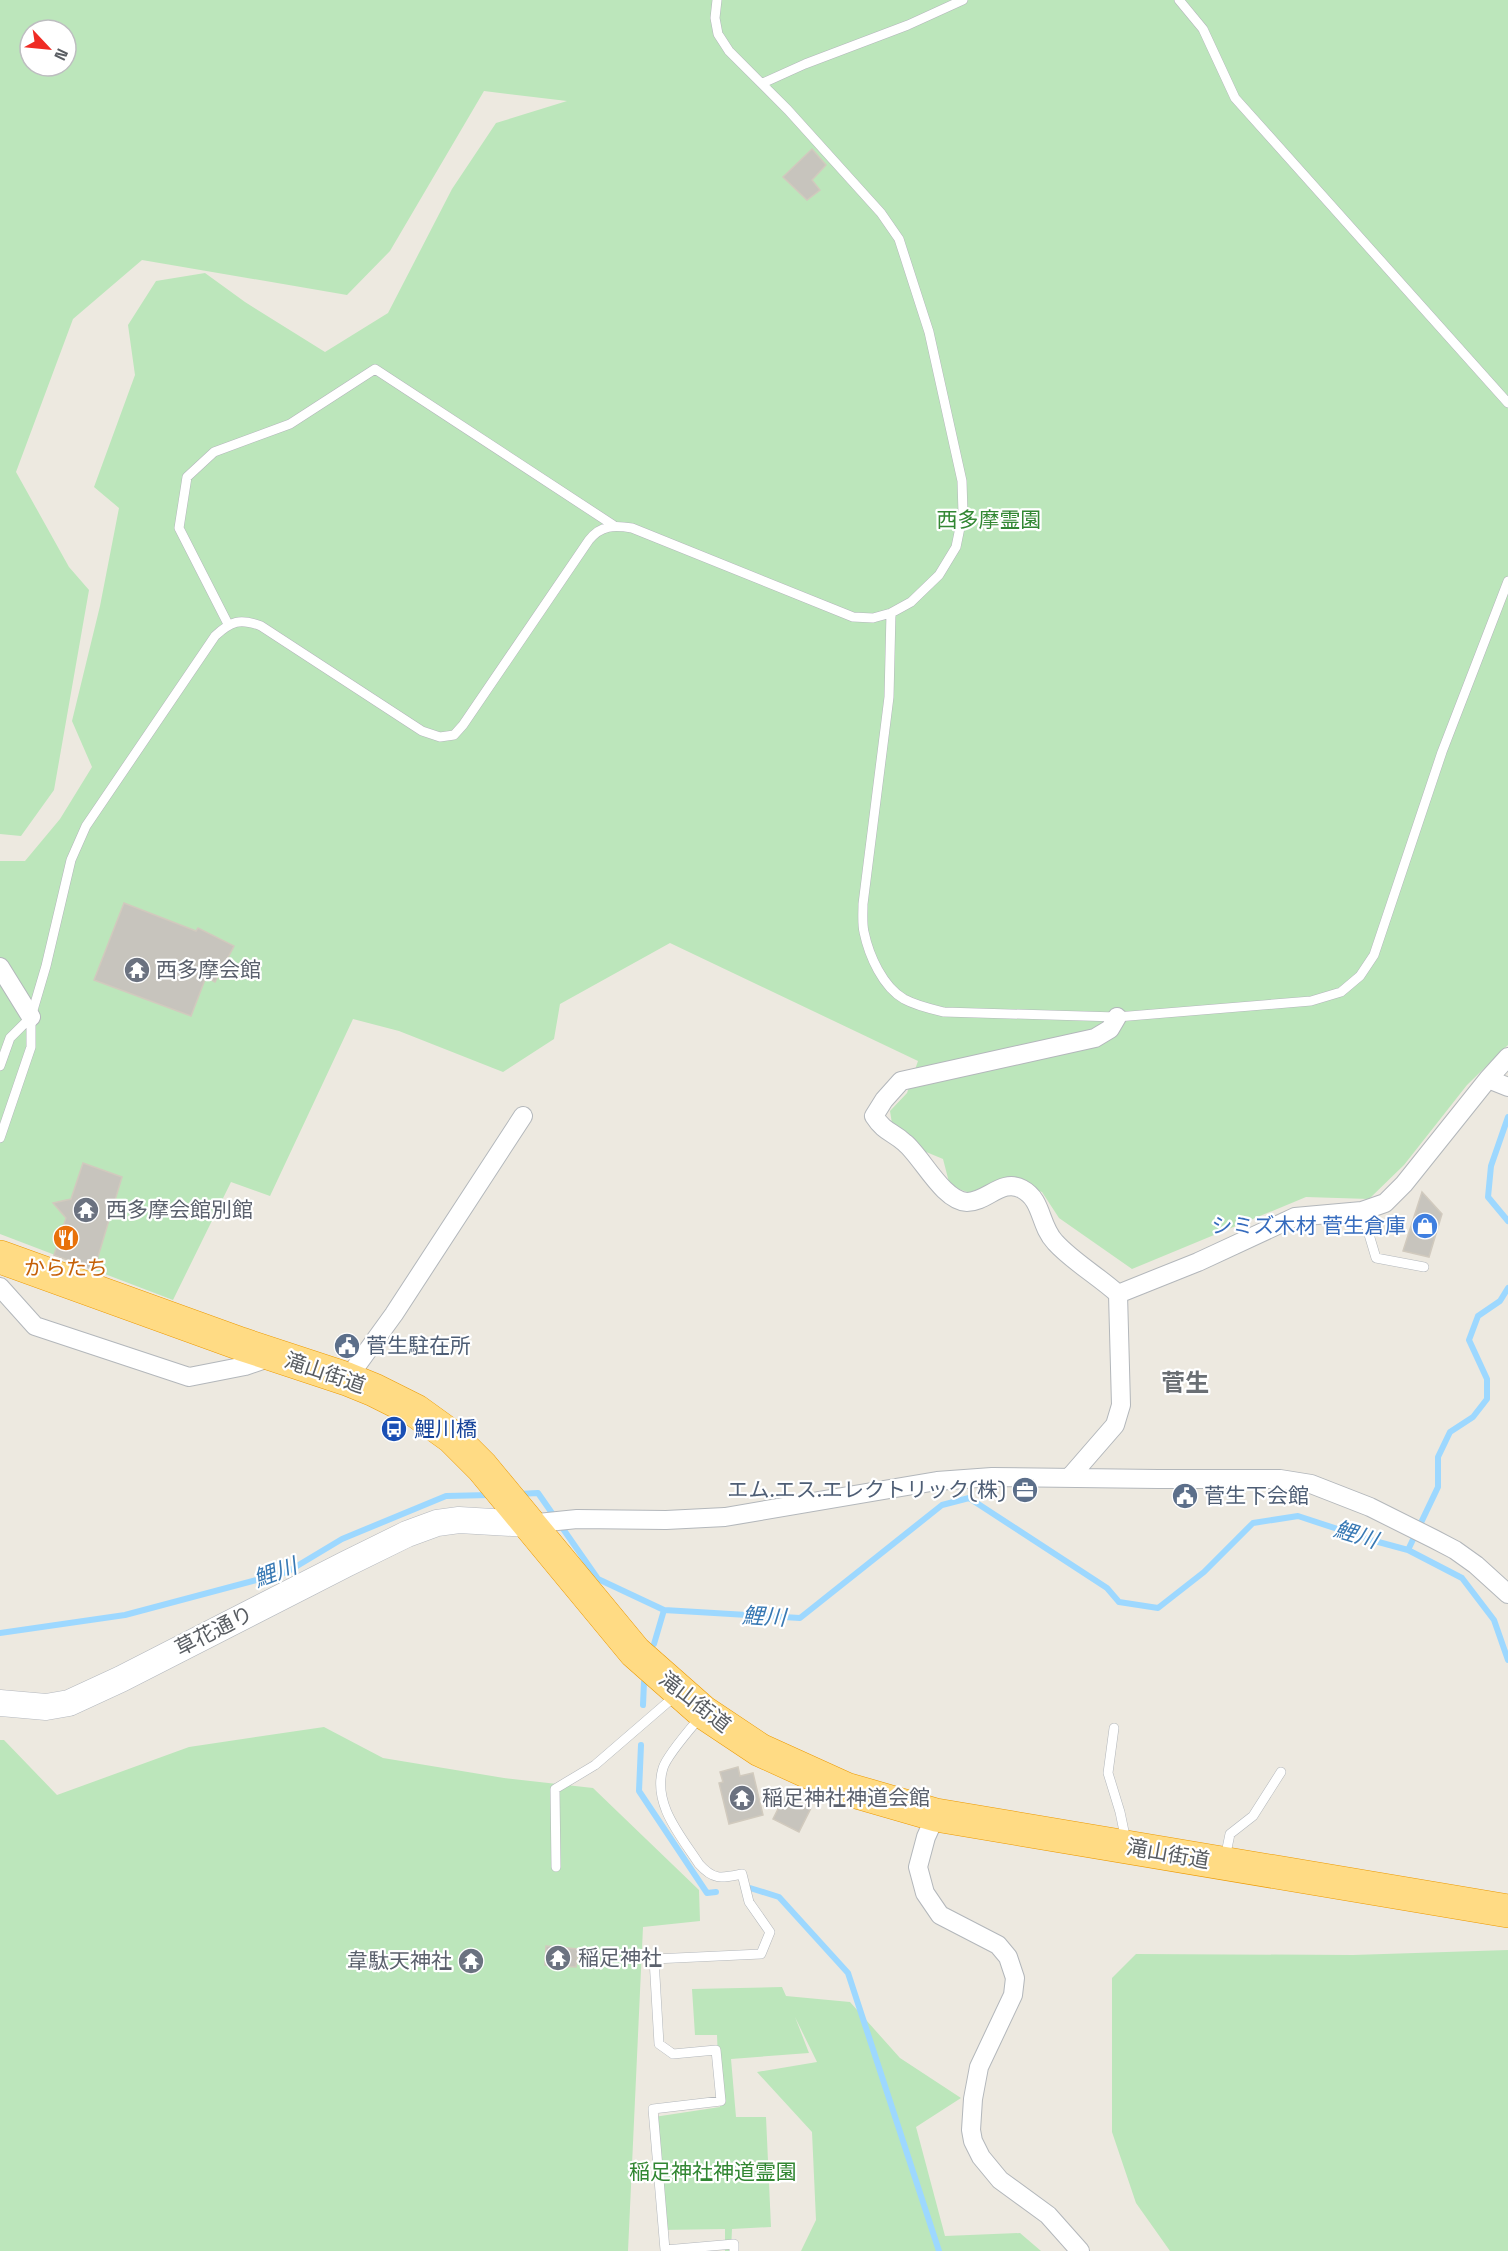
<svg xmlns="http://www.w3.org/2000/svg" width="1508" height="2251" font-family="'Space Grotesk','Noto Sans JP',sans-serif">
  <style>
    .green { fill: #bce6bb; fill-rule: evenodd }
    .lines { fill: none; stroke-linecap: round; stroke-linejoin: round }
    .stream { stroke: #9dd8ff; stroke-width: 6 }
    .building { fill: #c7c4bd; stroke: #d1cabe; stroke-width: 1.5 }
    .lane-casing { stroke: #b3b7bb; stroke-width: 10 }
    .street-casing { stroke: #b3b7bb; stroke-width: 20 }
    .secondary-casing { stroke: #b4b8be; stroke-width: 27 }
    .highway-casing { stroke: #ec9900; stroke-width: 34 }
    .lane { stroke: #fff; stroke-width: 9 }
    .street { stroke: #fff; stroke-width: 18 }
    .secondary { stroke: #fff; stroke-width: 26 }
    .highway { stroke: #ffdb84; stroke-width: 33 }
    .labels { text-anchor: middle; stroke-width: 4.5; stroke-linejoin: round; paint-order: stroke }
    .park-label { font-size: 21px; fill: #328733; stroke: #fff }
    .worship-label { font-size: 21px; fill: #5b616d; stroke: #fff; text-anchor: start }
    .shop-label { font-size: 21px; fill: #366cbe; stroke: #fff; text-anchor: end }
    .food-label { font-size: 21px; fill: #c56008; stroke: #fff }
    .service-label { font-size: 21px; fill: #4e5e75; stroke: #fff; text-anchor: start }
    .street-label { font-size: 21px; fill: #595d62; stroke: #fff }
    .transit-label { font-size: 21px; fill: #164399; stroke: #fff; text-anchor: start }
    .water-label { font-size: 22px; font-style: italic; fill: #3879b4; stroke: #fff }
    .quarter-label { font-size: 24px; font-weight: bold; fill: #6a6f74; stroke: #fff }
  </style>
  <rect width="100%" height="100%" fill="#ede9e0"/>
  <path class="green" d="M0 0H1508V1045L1467 1085 1404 1165 1369 1199 1306 1197 1132 1269 1059 1218 1042 1192 1006 1181 979 1196 950 1186 943 1159 919 1149 893 1130 890 1111 907 1093 918 1061 670 943 560 1004 554 1039 503 1072 399 1031 353 1019 270 1196 231 1182 173 1300 0 1234V861H25L60 819 92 767 72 721 100 606 119 508 94 487 135 375 128 325 156 281 205 273 245 302 325 352 388 313 452 189 496 123 567 101 484 91 390 251 347 295 142 260 73 319 16 472 69 567 89 590 54 790 21 836 0 834ZM30 30H66V66H30Z
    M324 1727 383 1758 504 1778 593 1788 699 1890 700 1921 643 1927 628 2251H0V1740H4L57 1795 189 1747Z
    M1508 1950V2251H1170L1136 2203 1112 2132V1978L1136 1954 1353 1955Z
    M782 1987 786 1996 850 2002 900 2058 961 2098 916 2127 945 2236 1020 2233 1041 2251H801L816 2220 812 2132 757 2072 817 2062 795 2017 809 2053 731 2059 736 2117H766L771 2227 732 2229 731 2251H725V2229L660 2230 654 2117 720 2107 717 2035H695L692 1989Z"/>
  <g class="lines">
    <path class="stream" d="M1508 1117 1491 1166 1488 1197 1508 1221
      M518 1494 538 1493 598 1579 664 1610 800 1618 942 1505 969 1498 1107 1588 1119 1602 1158 1608 1204 1572 1253 1523 1298 1516 1371 1540 1408 1550 1462 1578 1494 1620 1508 1660
      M1408 1550 1438 1487V1457L1450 1432 1473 1417 1487 1399V1379L1469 1340 1478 1316 1500 1301 1508 1288
      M0 1633 125 1615 287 1572 342 1539 446 1496 490 1495
      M654 1644 664 1610
      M643 1705 644 1682
      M641 1745 639 1791 707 1893 716 1892
      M750 1888 779 1897 848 1973 939 2251"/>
  </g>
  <path class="building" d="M812 149 826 165 812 180 820 190 807 200 783 177Z
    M124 903 196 931 198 928 234 946 215 982 206 977 191 1016 94 980Z
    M83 1163 122 1177 94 1270 54 1255 66 1218 53 1203 71 1199Z
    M1422 1192 1442 1214 1429 1257 1403 1251Z
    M738 1767 740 1776 753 1773 763 1815 729 1824 719 1783 723 1782 720 1772Z
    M785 1795 811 1808 799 1832 773 1819Z
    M546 1946 578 1949 576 1967 545 1965Z"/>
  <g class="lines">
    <g class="lane-casing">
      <path id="lane" d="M1179 0 1203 29 1235 98 1508 403
        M763 83 805 64 908 25 963 0
        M891 613 889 697 863 904C863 913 862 924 864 932 869 956 883 987 904 999 917 1006 931 1009 944 1012L1117 1017 1311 1001 1341 992 1360 976 1374 955 1442 752 1508 581
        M228 624 179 528 187 477 214 452 290 424 375 369 613 525
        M0 1066 10 1038 31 1017
        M0 1138 31 1047V1017L46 966 71 860 86 826 215 636C231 621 240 618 261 626L422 731 440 737 454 735 463 725 589 540C601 525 614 525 632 528L853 617 873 618 891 613 911 602 939 575 956 547 963 513 962 481 929 332 899 239 881 213 788 110 729 51 718 34 715 18 717 0
        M1362 1211 1376 1258 1424 1267
        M701 1716C691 1728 667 1755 663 1768 652 1804 681 1836 699 1864 714 1881 722 1878 742 1874L749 1902 770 1932 761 1954 654 1959 659 2044 673 2054 716 2050 721 2101 653 2109 665 2250 734 2244V2251
        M1114 1728 1108 1773 1120 1812 1126 1841
        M1225 1858 1230 1834 1253 1816 1281 1772
        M556 1867 555 1789 595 1765 675 1696"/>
    </g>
    <g class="street-casing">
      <path id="street" d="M0 967 31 1017
        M1117 1017 1110 1029 1095 1038 901 1081 884 1100 874 1116C885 1133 892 1131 905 1143 922 1157 943 1201 967 1202 987 1202 1002 1178 1022 1189 1043 1200 1039 1225 1055 1242 1072 1261 1098 1276 1118 1294
        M1488 1079 1508 1087
        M0 1287 35 1326 189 1377 245 1366 274 1356
        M347 1379 394 1314 523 1116
        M1069 1478 1115 1425 1121 1405 1118 1294 1198 1262 1295 1217 1362 1211 1385 1203 1404 1184 1488 1079 1508 1057
        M528 1524 577 1519 666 1520 725 1517 937 1481 992 1477 1158 1479H1280L1311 1484 1370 1507 1434 1539 1455 1550 1476 1565 1508 1594
        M936 1815 926 1837 918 1867 925 1893 940 1915 998 1945 1008 1957 1015 1978 1013 1995 979 2067 973 2099 971 2130 973 2141 981 2157 1000 2180 1048 2215 1080 2251"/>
    </g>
    <g class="secondary-casing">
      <path id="secondary" d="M0 1703 46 1707 69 1703 121 1679 346 1564 407 1534 437 1523 459 1520 528 1524"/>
    </g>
    <g class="highway-casing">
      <path id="highway" d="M0 1257 241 1344 347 1379 374 1390 416 1411 452 1437 482 1467 635 1652 703 1712 760 1750 846 1789 936 1815 1508 1911"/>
    </g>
    <use href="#lane" class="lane"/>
    <use href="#street" class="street"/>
    <use href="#secondary" class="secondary"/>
    <use href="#highway" class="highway"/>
  </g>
  <defs>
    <g id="temple-disc" transform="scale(1.35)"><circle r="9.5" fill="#6b7280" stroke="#fff"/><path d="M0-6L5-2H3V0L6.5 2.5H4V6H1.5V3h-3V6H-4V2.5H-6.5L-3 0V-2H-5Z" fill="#fff"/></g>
    <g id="shop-disc" transform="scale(1.35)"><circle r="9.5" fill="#3f7fe0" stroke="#fff"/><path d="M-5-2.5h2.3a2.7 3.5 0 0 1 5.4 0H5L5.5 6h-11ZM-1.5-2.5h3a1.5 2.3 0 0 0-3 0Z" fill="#fff"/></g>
    <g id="restaurant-disc" transform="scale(1.35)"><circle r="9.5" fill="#e8710a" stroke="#fff"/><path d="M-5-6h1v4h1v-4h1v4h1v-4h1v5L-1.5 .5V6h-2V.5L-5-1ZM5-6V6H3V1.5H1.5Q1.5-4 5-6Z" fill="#fff"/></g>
    <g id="civic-disc" transform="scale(1.35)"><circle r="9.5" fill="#5c6f8a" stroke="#fff"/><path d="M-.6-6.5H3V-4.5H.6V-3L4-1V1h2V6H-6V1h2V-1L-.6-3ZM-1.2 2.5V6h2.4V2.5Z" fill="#fff"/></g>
    <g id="bus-disc" transform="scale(1.35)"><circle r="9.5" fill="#1a4fb4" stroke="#fff"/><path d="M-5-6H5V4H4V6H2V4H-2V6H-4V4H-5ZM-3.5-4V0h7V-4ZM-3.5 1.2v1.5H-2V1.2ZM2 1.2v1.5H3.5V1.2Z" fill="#fff"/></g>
    <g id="office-disc" transform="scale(1.35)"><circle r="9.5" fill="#5c6f8a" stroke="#fff"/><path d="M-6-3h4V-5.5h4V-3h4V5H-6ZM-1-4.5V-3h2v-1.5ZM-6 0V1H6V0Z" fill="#fff"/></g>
  </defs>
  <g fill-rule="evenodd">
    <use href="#temple-disc" x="137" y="970"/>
    <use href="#temple-disc" x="86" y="1210"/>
    <use href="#shop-disc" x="1425" y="1226"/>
    <use href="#restaurant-disc" x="66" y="1238"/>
    <use href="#civic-disc" x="347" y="1346"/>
    <use href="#bus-disc" x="394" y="1429"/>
    <use href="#office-disc" x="1025" y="1490"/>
    <use href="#civic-disc" x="1185" y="1496"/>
    <use href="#temple-disc" x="742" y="1798"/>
    <use href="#temple-disc" x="558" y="1958"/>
    <use href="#temple-disc" x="471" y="1961"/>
  </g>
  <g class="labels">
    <g class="park-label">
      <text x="989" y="527">西多摩霊園</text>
      <text x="713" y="2179">稲足神社神道霊園</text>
    </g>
    <g class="worship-label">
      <text x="156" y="977">西多摩会館</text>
      <text x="106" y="1217">西多摩会館別館</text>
      <text x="762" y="1805">稲足神社神道会館</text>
      <text x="578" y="1965">稲足神社</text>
      <text x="452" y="1968" text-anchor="end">韋駄天神社</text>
    </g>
    <g class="shop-label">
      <text x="1406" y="1233">シミズ木材 菅生倉庫</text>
    </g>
    <g class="food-label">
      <text x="66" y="1275">からたち</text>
    </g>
    <g class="service-label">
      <text x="366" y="1353">菅生駐在所</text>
      <text x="1006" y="1497" text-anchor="end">エム.エス.エレクトリック(株)</text>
      <text x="1204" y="1503">菅生下会館</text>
    </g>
    <g class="street-label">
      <text transform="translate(325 1373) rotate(19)" y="7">滝山街道</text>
      <text transform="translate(214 1631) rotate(-27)" y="7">草花通り</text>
      <text transform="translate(695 1702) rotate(38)" y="7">滝山街道</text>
      <text transform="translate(1168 1854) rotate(10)" y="7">滝山街道</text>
    </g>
    <g class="transit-label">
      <text x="414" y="1436">鯉川橋</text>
    </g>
    <g class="water-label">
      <text transform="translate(1356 1534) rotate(17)" y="8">鯉川</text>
      <text transform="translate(275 1572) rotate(-20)" y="8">鯉川</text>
      <text transform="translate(764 1616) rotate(3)" y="8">鯉川</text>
    </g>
    <g class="quarter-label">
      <text x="1185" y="1391">菅生</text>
    </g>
  </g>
  <g transform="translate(48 48) rotate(116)"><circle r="28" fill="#ffffff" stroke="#bdbec0" stroke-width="1.5"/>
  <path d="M0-4.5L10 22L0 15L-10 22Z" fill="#ef2b24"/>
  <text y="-9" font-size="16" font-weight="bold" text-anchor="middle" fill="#595d62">N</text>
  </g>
</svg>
